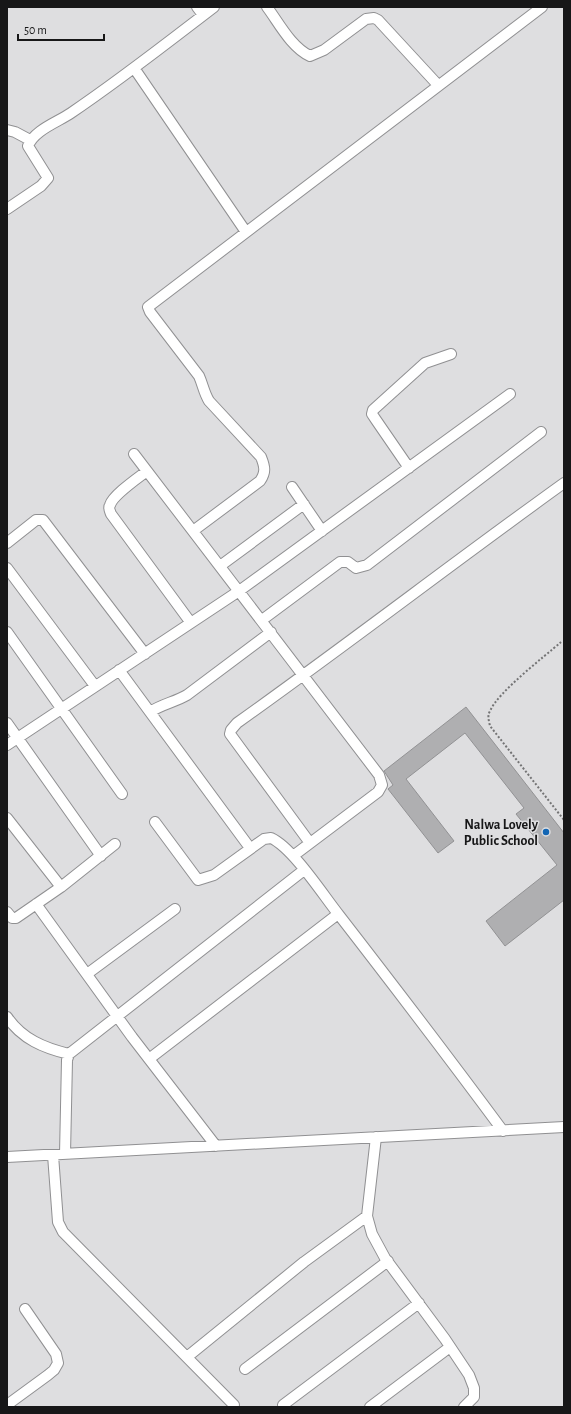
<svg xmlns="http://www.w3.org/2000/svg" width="571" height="1414" font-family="'Alegreya Sans',sans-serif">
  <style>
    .building { fill: #afafb1; stroke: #929294 }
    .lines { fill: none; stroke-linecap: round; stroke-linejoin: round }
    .minor-casing { stroke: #909092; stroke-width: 12 }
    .path { stroke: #747475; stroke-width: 2; stroke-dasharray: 2 2; stroke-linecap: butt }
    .minor { stroke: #fff; stroke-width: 10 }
    .poi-dot { fill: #1366b4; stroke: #dedee0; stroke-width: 1.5 }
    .labels { text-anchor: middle; stroke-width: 3; stroke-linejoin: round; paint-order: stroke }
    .poi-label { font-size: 14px; font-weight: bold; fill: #171718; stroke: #dedee0; text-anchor: end }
  </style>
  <rect width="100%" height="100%" fill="#dedee0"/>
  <path class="building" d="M466 707 564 833V900L505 946 486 921 557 865 516 814 524 808 465 733 406 779 454 841 438 853 388 789 393 785 384 771Z"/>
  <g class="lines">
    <g class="minor-casing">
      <path id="minor" d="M197 7 203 15
        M267 7C279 23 291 47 310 56L324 50 366 19 374 18 378 20 438 85
        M134 68 246 232
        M7 130 15 132 30 140
        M7 209 41 186 48 178 28 146C34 130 58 122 71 113 120 80 167 43 214 7
        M134 454 379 775 382 785 378 792 293 856
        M409 468 376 420 372 414 373 410 425 363 451 354
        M147 471C138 478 113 495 110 505 108 508 110 511 111 514L191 623
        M292 487 322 531
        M193 531 260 481C266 472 265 467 261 457L209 401C204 393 203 385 199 376L150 312 148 307 542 7
        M7 543 36 520H43L145 654
        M220 566 304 504
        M7 568 95 686
        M262 620 340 562H348L356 568 367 565 541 432
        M7 632 122 794
        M119 670 250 848
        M150 712C162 704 175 702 187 695L271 632
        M7 723 101 856
        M7 745 239 591 510 394
        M7 818 61 887
        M155 822 198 880 214 875 264 839 271 838C293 848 323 895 339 915 394 986 449 1058 503 1131
        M310 843 233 738 230 734 231 730 237 723C348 644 454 562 564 483
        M36 904 132 1037 216 1146
        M7 912 12 918H16L61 887 115 844
        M87 974 175 909
        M7 1017C22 1039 44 1048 69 1054
        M149 1059 338 914
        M376 1137 367 1216 372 1234 385 1258 445 1339 469 1375 474 1388V1397L464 1407
        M65 1154 67 1060 69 1054 304 870
        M53 1155 58 1222 63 1232 234 1405
        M7 1157 564 1127
        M187 1357 304 1262 367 1216
        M245 1369 388 1261
        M7 1405 48 1375 54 1370 58 1363 56 1354 25 1309
        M283 1405 419 1303
        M370 1407 450 1347"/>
    </g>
    <path class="path" d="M561 642C544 657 498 692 490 711 487 716 489 721 490 726L564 820"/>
    <use href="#minor" class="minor"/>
  </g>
  <circle class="poi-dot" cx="546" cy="832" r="4"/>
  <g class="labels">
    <g class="poi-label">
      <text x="538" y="829">Nalwa Lovely<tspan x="538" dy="16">Public School</tspan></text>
    </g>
  </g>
  <rect width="571" height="1414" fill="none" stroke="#171718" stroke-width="16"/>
  <path d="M18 34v6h86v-6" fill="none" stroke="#171718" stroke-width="2"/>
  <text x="24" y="34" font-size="12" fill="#171718" stroke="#dedee0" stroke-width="3" paint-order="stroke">50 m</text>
</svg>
